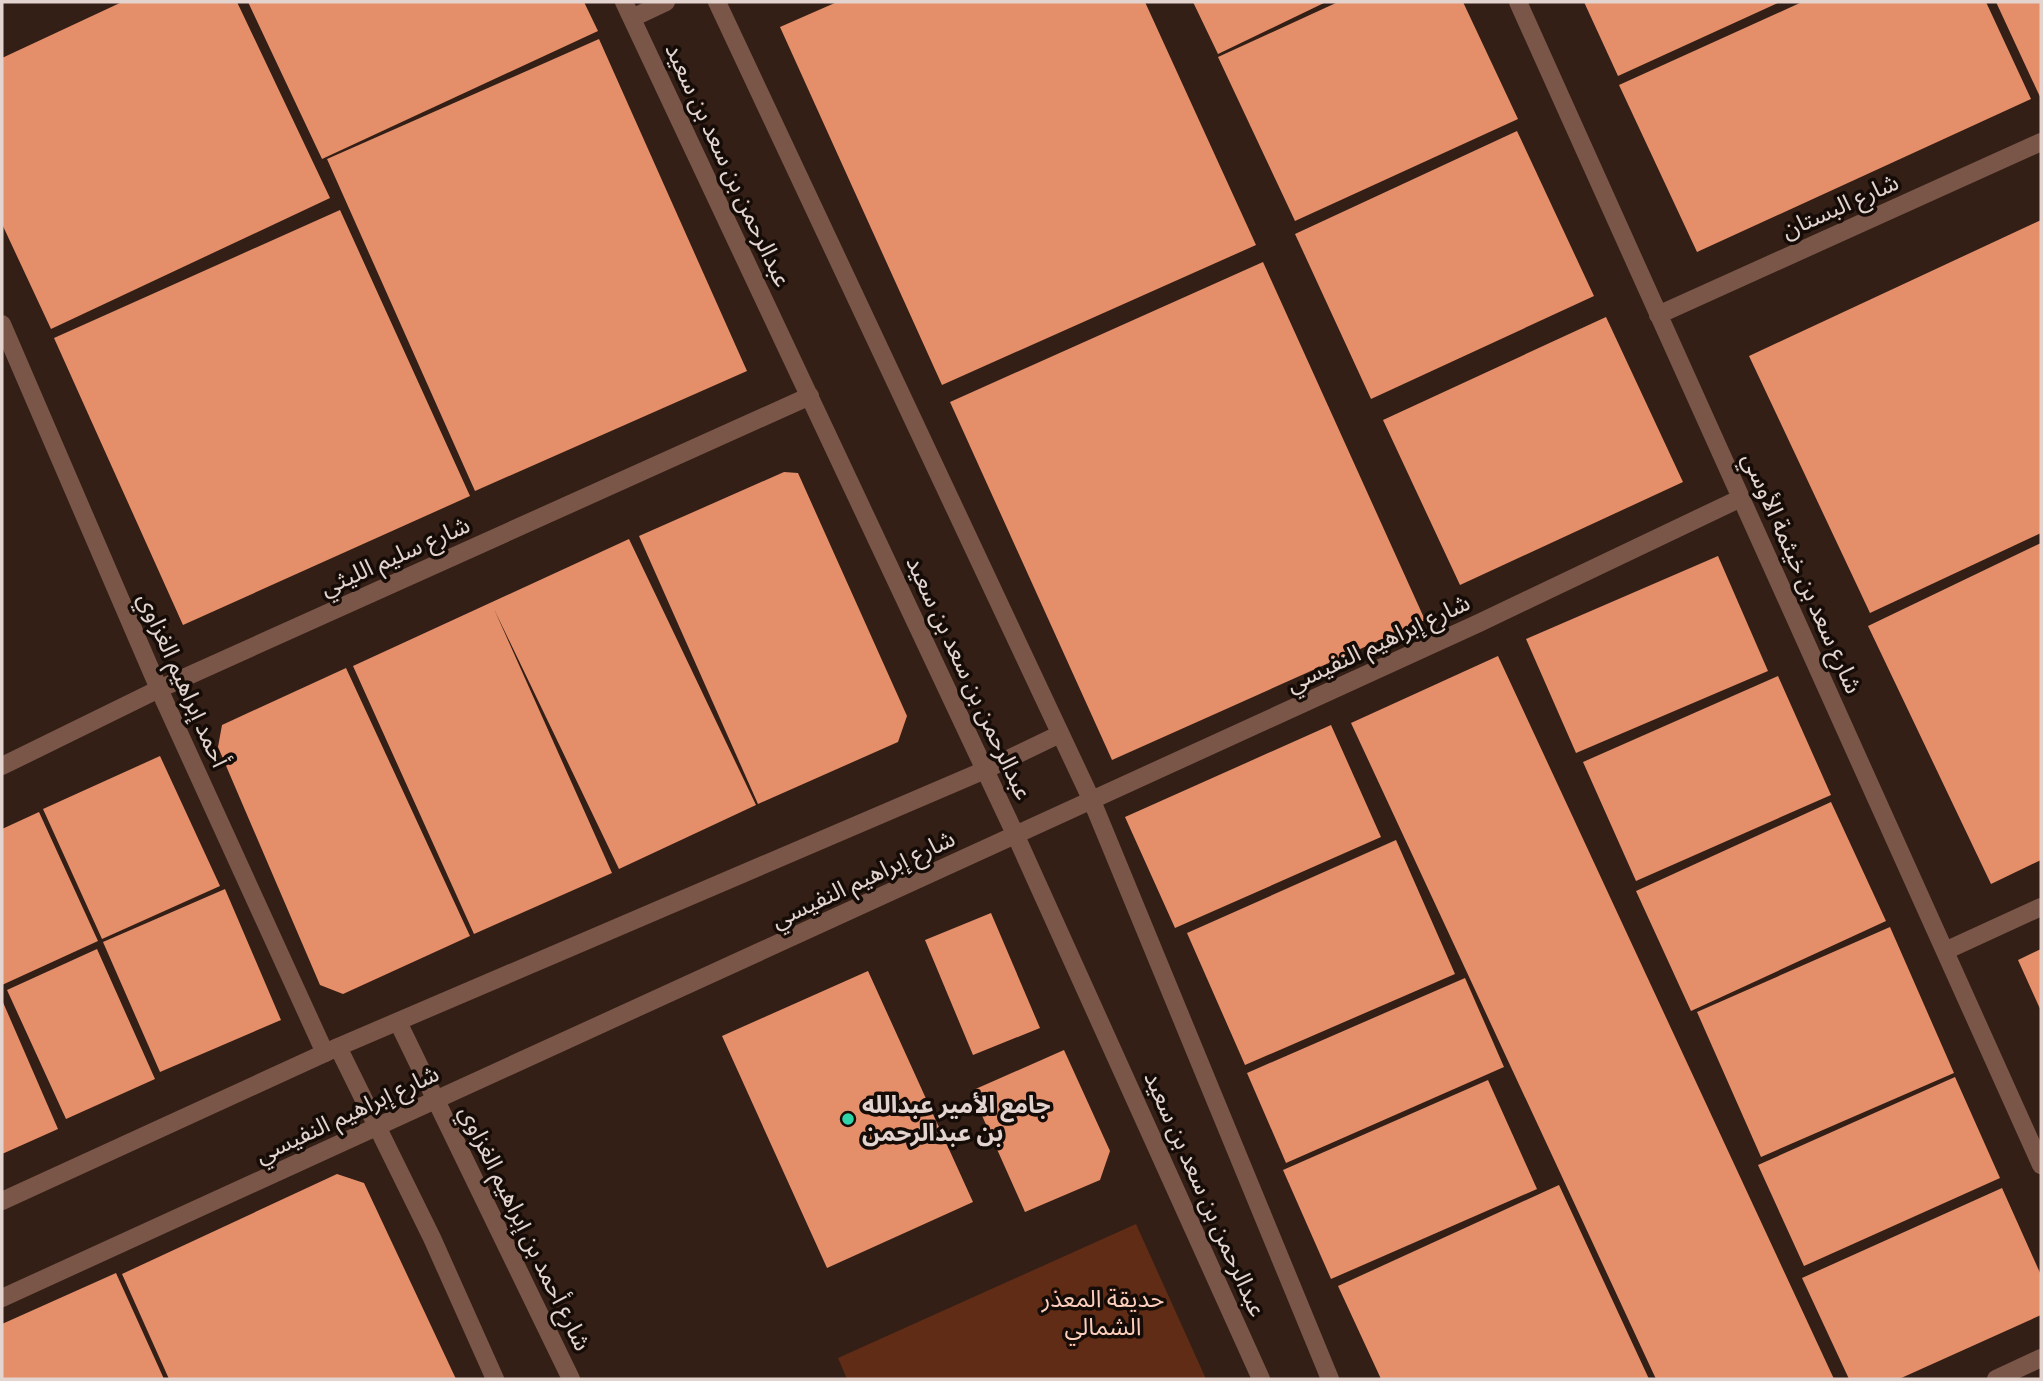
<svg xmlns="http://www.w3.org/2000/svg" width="2043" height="1381" font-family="'Exo 2','Noto Sans Arabic',sans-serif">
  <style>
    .green { fill: #612c15 }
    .building { fill: #e58e6a }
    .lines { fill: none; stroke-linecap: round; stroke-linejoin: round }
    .minor { stroke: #7a5648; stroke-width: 18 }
    .tertiary { stroke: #7a5648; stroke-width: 18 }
    .poi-dot { fill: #31d4a9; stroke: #150c08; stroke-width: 2.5 }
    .labels { text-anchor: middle; stroke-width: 7; stroke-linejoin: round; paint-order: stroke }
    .street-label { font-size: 24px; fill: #e3d4cf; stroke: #150c08 }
    .poi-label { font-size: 24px; font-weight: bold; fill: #e3d4cf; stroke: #150c08; text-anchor: start }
    .park-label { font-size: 24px; fill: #fccebb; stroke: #150c08 }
  </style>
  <rect width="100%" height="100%" fill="#341f16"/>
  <path class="green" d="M1136 1224 1206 1379H847L838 1358Z"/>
  <path class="building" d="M122 2H237L330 198 51 329 2 224V58Z
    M248 2H584L598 31 322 159Z
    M837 2H1145L1256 245 942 385 780 27Z
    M1193 2H1326L1218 54Z
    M1338 2H1463L1518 119 1295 221 1218 57Z
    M1584 2H1780L1618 76Z
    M1802 2H1986L2031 99 1697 252 1619 85Z
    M1996 2H2041V99Z
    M599 39 747 371 475 491 327 159Z
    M1517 131 1594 296 1371 399 1295 234Z
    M340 210 470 496 183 625 54 338Z
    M2041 220V533L1870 613 1749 356Z
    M1263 262 1425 620 1112 760 950 402Z
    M1606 317 1683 482 1460 585 1383 420Z
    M784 472 798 473 907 716 898 742 758 804 639 536Z
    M629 539 756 805 619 869 494 609 612 873 474 934 353 666Z
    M2041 543V860L1991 884 1868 626Z
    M1718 556 1768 671 1576 753 1526 639Z
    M1498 656 1834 1379H1656L1351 723Z
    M346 668 470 936 343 994 320 985 218 747 222 725Z
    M1778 676 1831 795 1636 881 1583 762Z
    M1331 725 1381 837 1175 928 1125 817Z
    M160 756 220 886 102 939 43 809Z
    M1831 802 1886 921 1691 1011 1636 891Z
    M39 812 98 941 2 985V829Z
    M1396 840 1455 974 1245 1065 1187 933Z
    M225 889 281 1020 160 1072 103 942Z
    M991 913 1040 1028 973 1055 925 940Z
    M1890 927 1954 1073 1761 1157 1697 1012Z
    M97 949 155 1079 66 1119 7 990Z
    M2041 949V1011L2018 960Z
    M868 971 973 1202 827 1268 722 1036Z
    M1465 978 1504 1067 1286 1163 1247 1073Z
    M2 1000 58 1129 2 1154Z
    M1064 1050 1110 1151 1100 1180 1025 1212 971 1091Z
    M1955 1077 2000 1178 1804 1266 1758 1165Z
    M1488 1080 1537 1189 1331 1279 1283 1170Z
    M337 1174 364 1183 456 1379H169L122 1274Z
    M1559 1185 1649 1379H1381L1338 1286Z
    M2002 1188 2041 1275V1315L1899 1379H1849L1802 1278Z
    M116 1273 164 1379H2V1324Z"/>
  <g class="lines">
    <path class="minor" d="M1518 2 2041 1165
      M1658 315 2041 142
      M2 324 159 689 325 1053
      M2 766 159 689 810 396
      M1945 951 2041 907"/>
    <path class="tertiary" d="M624 2 1016 836 1261 1379
      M717 2 1092 801 1330 1379
      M632 18 666 2
      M398 1022 571 1379
      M338 1047 432 1238 495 1379
      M2 1201 338 1047 985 770 1060 734
      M2 1298 1479 623 1741 498
      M1996 1379 2041 1358"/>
  </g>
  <circle class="poi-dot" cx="848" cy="1119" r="7"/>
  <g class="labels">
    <g class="street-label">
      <text transform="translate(728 165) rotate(65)" y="8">عبدالرحمن بن سعد بن سعيد</text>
      <text transform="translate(1840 206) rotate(-24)" y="8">شارع البستان</text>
      <text transform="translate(395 556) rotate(-24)" y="8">شارع سليم الليثي</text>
      <text transform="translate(1802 573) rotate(66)" y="8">شارع سعد بن خيثمة الأوسي</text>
      <text transform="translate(1378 643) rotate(-25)" y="8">شارع إبراهيم النفيسي</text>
      <text transform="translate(969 678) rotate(65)" y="8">عبدالرحمن بن سعد بن سعيد</text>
      <text transform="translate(183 680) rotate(66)" y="8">أحمد إبراهيم الغزاوي</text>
      <text transform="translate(863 879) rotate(-25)" y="8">شارع إبراهيم النفيسي</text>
      <text transform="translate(347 1114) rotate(-25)" y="8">شارع إبراهيم النفيسي</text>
      <text transform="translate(1205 1194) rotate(66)" y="8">عبدالرحمن بن سعد بن سعيد</text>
      <text transform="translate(525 1228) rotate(64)" y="8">شارع أحمد بن إبراهيم الغزاوي</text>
    </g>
    <g class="poi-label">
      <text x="862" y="1113">جامع الأمير عبدالله<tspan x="862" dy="28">بن عبدالرحمن</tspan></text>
    </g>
    <g class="park-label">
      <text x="1103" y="1307">حديقة المعذر<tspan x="1103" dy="28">الشمالي</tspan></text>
    </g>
  </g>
  <rect width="2043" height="1381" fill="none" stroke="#e3d4cf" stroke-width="7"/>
</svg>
